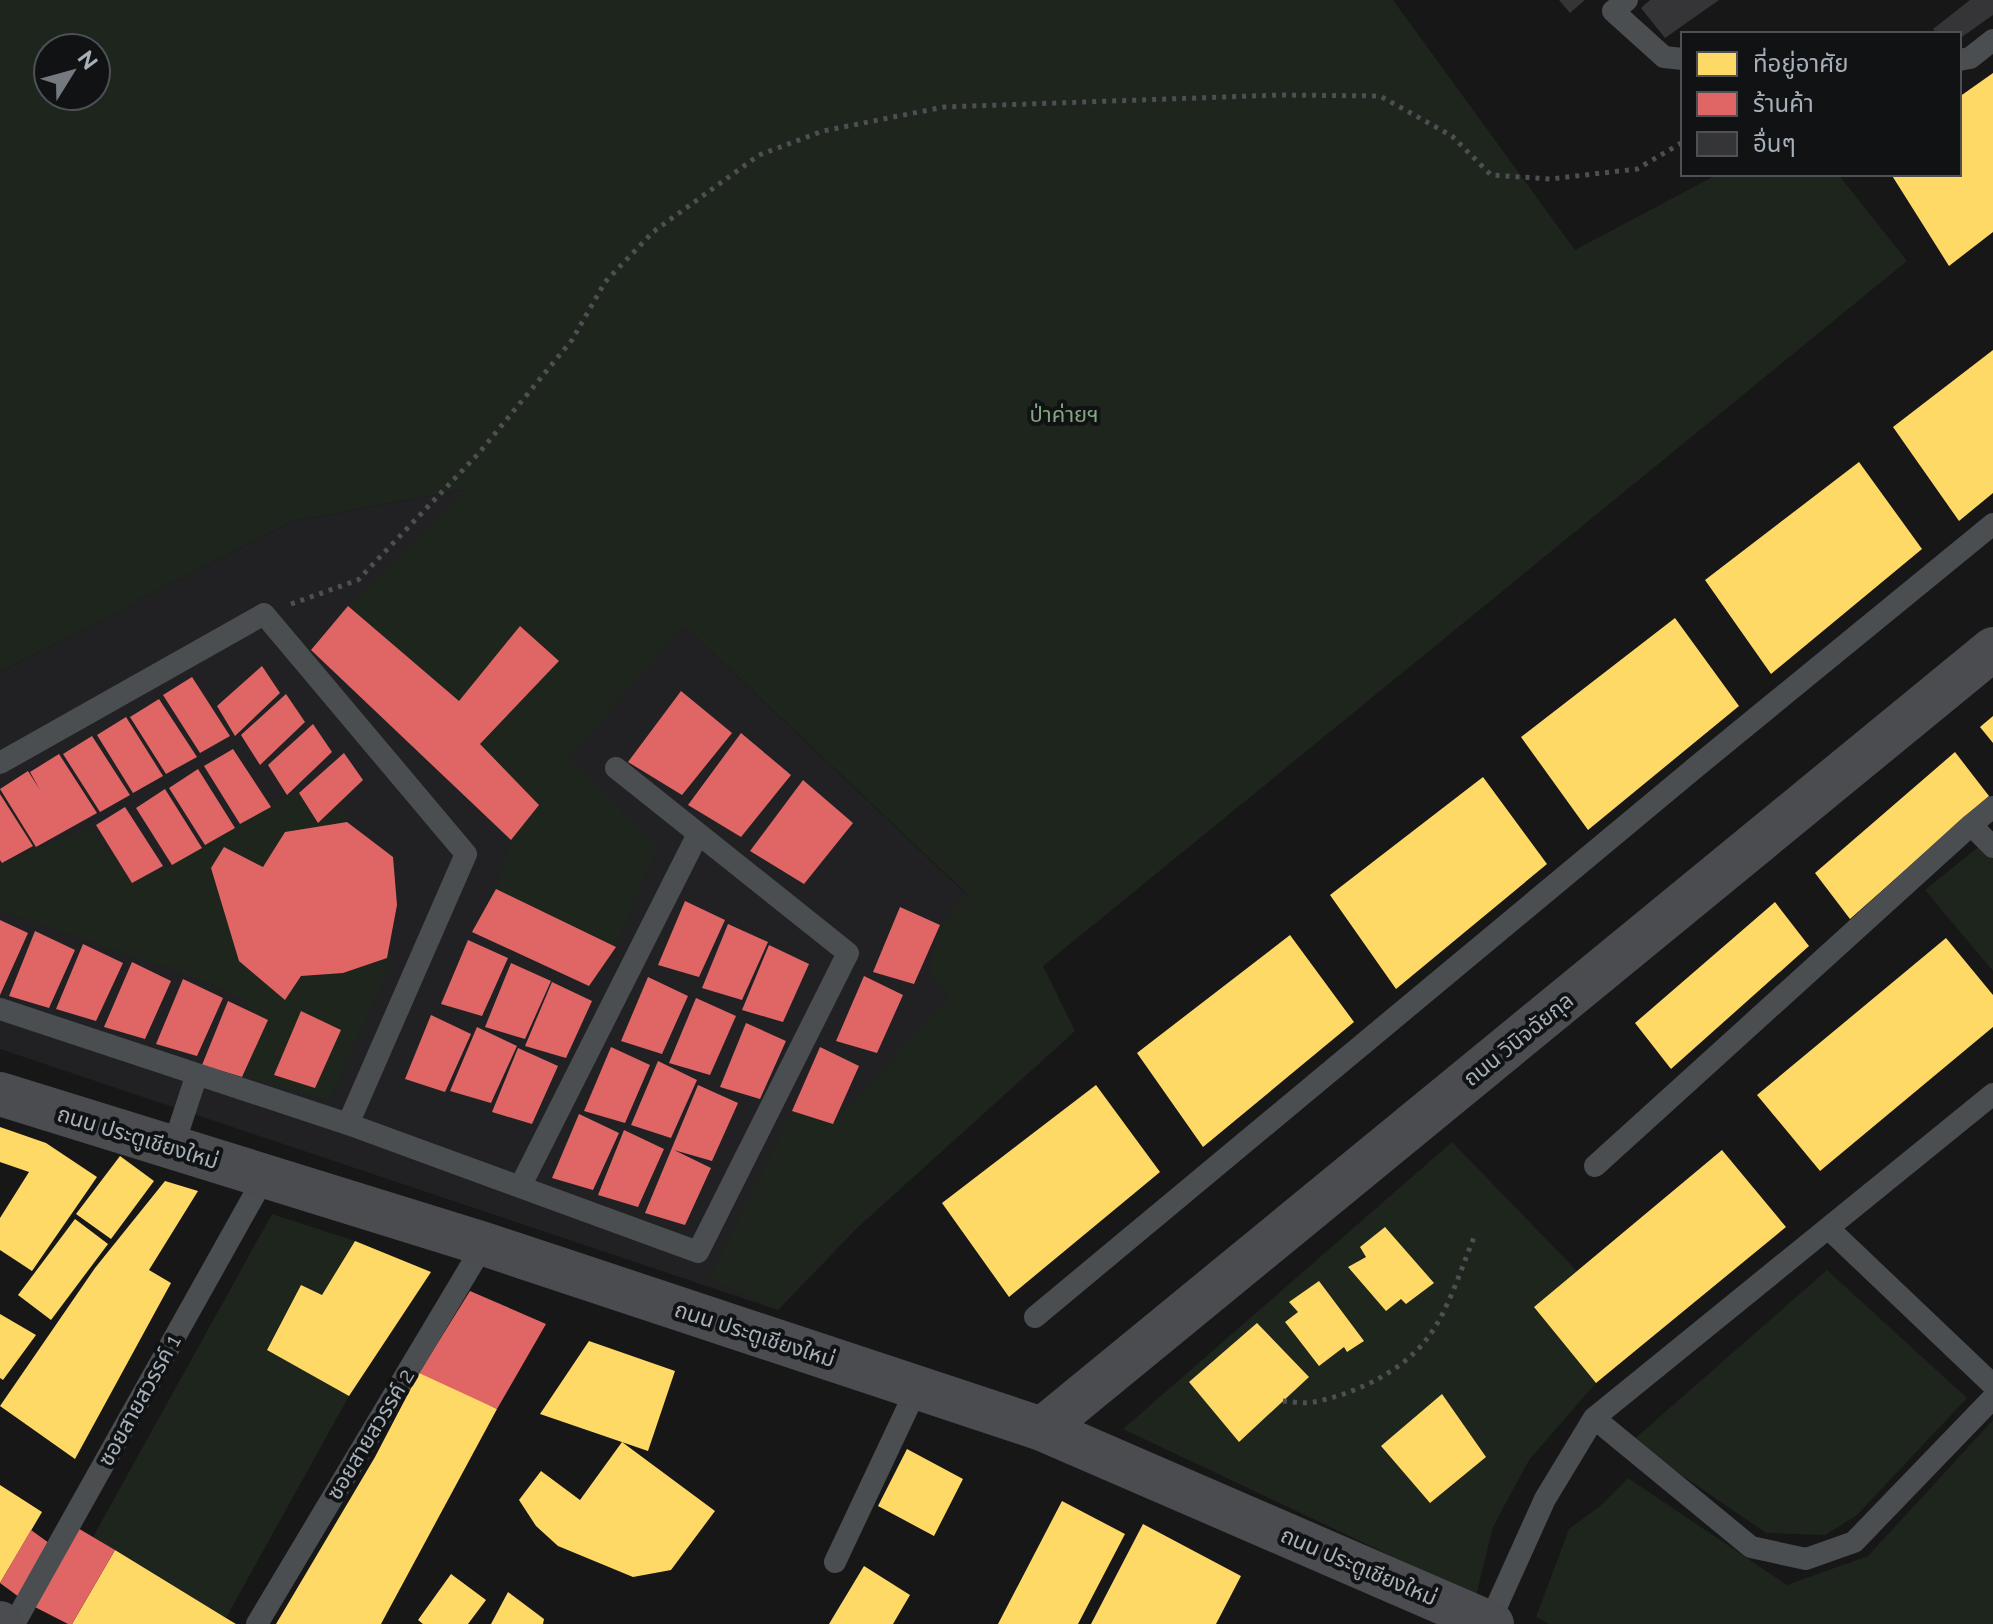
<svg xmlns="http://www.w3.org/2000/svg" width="1993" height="1624" font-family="Raleway,'Noto Sans Thai',sans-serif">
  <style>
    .built { fill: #212124 }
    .green { fill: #1d251d; fill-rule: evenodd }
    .homes { fill: #ffd966 }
    .shops { fill: #e06666 }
    .building { fill: #353537 }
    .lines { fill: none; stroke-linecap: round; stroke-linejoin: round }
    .path { stroke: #4d4f52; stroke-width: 5; stroke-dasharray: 4 6; stroke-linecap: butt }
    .lane { stroke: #4b4e51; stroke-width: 22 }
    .secondary { stroke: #4a4c4f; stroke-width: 44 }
    .labels { text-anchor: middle; stroke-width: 8; stroke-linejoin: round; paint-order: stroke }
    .park-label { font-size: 22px; fill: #82a67d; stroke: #111214 }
    .street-label { font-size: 22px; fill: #a7b0b9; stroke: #111214 }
  </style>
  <rect width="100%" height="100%" fill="#171718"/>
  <path class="built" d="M528 478 1043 967 1075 1031 858 1227 778 1310 0 1049V672L293 521Z"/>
  <path class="green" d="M0 0H1393L1575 250 1718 174H1838L1907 261 1043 966 1075 1031 858 1227 778 1310 709 1279 792 1111 833 1124 949 996 929 970 940 925 967 894 684 626 569 758 657 847 616 947 496 889 511 840 539 805 480 744 559 661 520 626 459 701 348 606 467 489 293 521 0 672ZM48 48H96V96H48Z
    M299 793 318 823 336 806 351 821 286 832 263 867 224 847 212 868 285 999 301 976 343 973 387 958 386 975 329 1100 242 1077 251 1005 200 979 0 911V864L90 826 132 882 172 865 287 795Z
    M1993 835V971L1925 890Z
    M1452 1142 1577 1271 1534 1307 1596 1383 1529 1460 1493 1527 1476 1596 1123 1429Z
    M272 1214 355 1241 322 1295 300 1286 267 1349 349 1396 226 1618 93 1537Z
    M1827 1270 1967 1398 1856 1516 1825 1535 1766 1533 1632 1441Z
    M1993 1420V1624H1549L1536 1617 1569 1529 1600 1506 1628 1478 1787 1585 1868 1556Z"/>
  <path class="homes" d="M1993 73V232L1949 266 1891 174H1959V97Z
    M1993 350V493L1959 521 1893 427Z
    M1859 462 1922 549 1771 674 1705 580Z
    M1675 618 1739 706 1588 830 1521 737Z
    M1993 716V743L1980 727Z
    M1955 752 1989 796 1850 919 1815 873Z
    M1483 777 1547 864 1396 989 1330 895Z
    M1775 902 1809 946 1671 1069 1635 1023Z
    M1290 935 1354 1022 1203 1147 1137 1053Z
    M1946 938 1993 995V1027L1820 1171 1757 1095Z
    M1096 1085 1160 1172 1009 1297 942 1203Z
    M0 1127 46 1143 97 1177 32 1271 0 1250V1218L29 1172 0 1162Z
    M1722 1150 1786 1227 1596 1383 1534 1307Z
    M120 1156 154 1181 111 1239 76 1214Z
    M165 1181 198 1191 149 1270 171 1283 75 1459 0 1406 95 1268Z
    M75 1219 108 1244 51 1320 18 1295Z
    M1385 1227 1434 1283 1406 1304 1401 1299 1386 1311 1348 1267 1366 1257 1360 1247Z
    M355 1241 431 1272 349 1396 267 1350 301 1285 322 1295Z
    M1319 1281 1364 1341 1347 1352 1344 1347 1319 1366 1285 1322 1298 1312 1289 1302Z
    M0 1314 36 1335 3 1380 0 1378Z
    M1257 1323 1309 1377 1239 1442 1189 1382Z
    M589 1341 675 1371 648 1451 540 1414Z
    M421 1369 497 1409 381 1624H276L375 1457Z
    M1442 1394 1486 1457 1430 1503 1381 1446Z
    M622 1442 715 1511 671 1570 633 1577 558 1546 536 1526 519 1500 541 1471 580 1500Z
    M907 1449 963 1479 934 1536 878 1506Z
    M0 1485 42 1512 0 1583Z
    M1062 1501 1125 1534 1078 1624H998Z
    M1143 1524 1241 1576 1216 1624H1091Z
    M115 1550 226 1618 236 1624H72Z
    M864 1566 910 1595 893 1624H829Z
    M451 1574 486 1600 468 1624H423L418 1620Z
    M508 1592 544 1619 543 1624H491Z"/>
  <path class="shops" d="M348 606 459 701 520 626 559 661 480 744 539 805 511 840 311 650Z
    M262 666 280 693 235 736 217 706Z
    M192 677 230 736 200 753 163 695Z
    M681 691 732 733 682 795 628 762Z
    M286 694 305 722 260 765 241 735Z
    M159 699 197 757 166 774 130 717Z
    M126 717 163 776 133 793 97 735Z
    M313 724 332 752 287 795 268 765Z
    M741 733 791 775 741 837 688 805Z
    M92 736 130 795 100 812 63 754Z
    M233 749 271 807 240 824 204 766Z
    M344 753 363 780 318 823 299 793Z
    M59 754 97 813 36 847 0 789 28 771 40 790 30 772Z
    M198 769 235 828 205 845 169 788Z
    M803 780 853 823 804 884 750 851Z
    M165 789 202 848 172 865 136 808Z
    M0 794 33 846 2 863 0 860Z
    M125 807 163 866 132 883 96 825Z
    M347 822 393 857 397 905 387 958 343 973 301 976 285 1000 239 961 211 868 224 847 263 867 285 832Z
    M496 889 616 947 589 986 472 932Z
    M685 901 725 920 699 977 658 965Z
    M900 907 940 925 914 984 873 972Z
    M0 920 28 933 0 995Z
    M728 924 768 942 742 1000 702 988Z
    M35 931 75 950 49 1008 9 996Z
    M468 940 508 958 482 1016 441 1004Z
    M83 944 123 963 96 1021 56 1009Z
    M769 945 809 964 783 1022 742 1010Z
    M132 962 171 981 145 1039 104 1027Z
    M511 963 551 981 525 1039 485 1027Z
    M864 976 903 995 877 1053 836 1041Z
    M648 977 688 996 662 1054 621 1041Z
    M183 979 223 998 197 1056 156 1044Z
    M552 982 592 1001 566 1058 525 1046Z
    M696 998 736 1016 710 1075 669 1063Z
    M228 1001 268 1020 242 1077 202 1065Z
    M301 1011 341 1030 315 1088 274 1075Z
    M431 1015 471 1034 445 1092 405 1079Z
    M746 1023 786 1041 760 1099 720 1087Z
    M477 1027 517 1046 491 1103 450 1091Z
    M611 1047 650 1065 625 1123 584 1111Z
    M820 1047 859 1066 833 1124 792 1111Z
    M518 1048 558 1066 532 1124 492 1112Z
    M658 1061 697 1080 671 1138 631 1125Z
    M698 1085 738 1103 712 1161 674 1150 711 1168 685 1225 645 1213Z
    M579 1114 619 1133 593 1190 552 1178Z
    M624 1130 664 1149 638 1207 598 1195Z
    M470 1291 546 1324 497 1409 419 1373Z
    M76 1527 115 1550 72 1624H68L31 1605Z
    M31 1530 49 1543 19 1597 0 1583Z"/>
  <path class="building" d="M1559 0H1585L1570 13Z
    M1650 0H1719L1665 38 1641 8Z
    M1970 0H1993V15L1959 39V34H1937L1933 29Z"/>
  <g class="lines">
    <path class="path" d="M291 604 358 580 479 453 572 340 605 282 653 232 759 155 823 131 944 107 1280 95 1380 96 1452 136 1491 175 1550 179 1637 169 1683 142
      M1283 1401C1293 1402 1304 1404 1314 1402 1355 1394 1404 1371 1429 1336 1449 1309 1462 1266 1475 1235"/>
    <path class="lane" d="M1627 0 1613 11 1664 57 1683 59
      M1959 60 1970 58 1993 40
      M0 763 264 614 466 854 348 1124 0 1009
      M1993 807 1971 825 1993 847
      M348 1124 698 1252 848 953 616 768
      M173 1147 197 1074
      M1595 1166 1971 825
      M520 1187 698 834
      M1828 1228 1993 1385
      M1035 1317 1696 767 1993 524
      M1594 1418 1751 1547 1806 1559 1854 1542 1993 1398
      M835 1562 917 1388
      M1489 1623 1545 1499 1594 1418 1993 1094
      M14 1624 265 1176
      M257 1624 484 1244"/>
    <path class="secondary" d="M0 1094 484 1244 1042 1429 1492 1624
      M1042 1429 1993 649
      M0 1623 1 1624"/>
  </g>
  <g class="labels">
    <g class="park-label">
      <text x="1064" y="422">ป่าค่ายฯ</text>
    </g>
    <g class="street-label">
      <text transform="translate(1518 1039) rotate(-39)" y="8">ถนน วินิจฉัยกุล</text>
      <text transform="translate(138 1137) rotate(17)" y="8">ถนน ประตูเชียงใหม่</text>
      <text transform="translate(755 1334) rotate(18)" y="8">ถนน ประตูเชียงใหม่</text>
      <text transform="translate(139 1400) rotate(-61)" y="8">ซอยสายสวรรค์ 1</text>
      <text transform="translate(370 1434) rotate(-59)" y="8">ซอยสายสวรรค์ 2</text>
      <text transform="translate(1359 1566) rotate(23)" y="8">ถนน ประตูเชียงใหม่</text>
    </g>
  </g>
  <rect x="1681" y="32" width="280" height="144" fill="#111214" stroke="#4d5156" stroke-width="2"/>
  <rect x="1697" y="52" width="40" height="24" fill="#ffd966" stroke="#4d5156" stroke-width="2"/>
  <text x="1753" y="72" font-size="24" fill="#a7b0b9">ที่อยู่อาศัย</text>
  <rect x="1697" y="92" width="40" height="24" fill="#e06666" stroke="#4d5156" stroke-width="2"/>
  <text x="1753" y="112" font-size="24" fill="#a7b0b9">ร้านค้า</text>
  <rect x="1697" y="132" width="40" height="24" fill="#353537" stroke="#4d5156" stroke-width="2"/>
  <text x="1753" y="152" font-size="24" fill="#a7b0b9">อื่นๆ</text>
  <g transform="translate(72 72) rotate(53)"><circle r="38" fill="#111214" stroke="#4d5156" stroke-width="2"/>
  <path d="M0-6L14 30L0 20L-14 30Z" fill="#757a81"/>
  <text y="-12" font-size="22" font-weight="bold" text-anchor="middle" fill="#a7b0b9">N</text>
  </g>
</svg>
